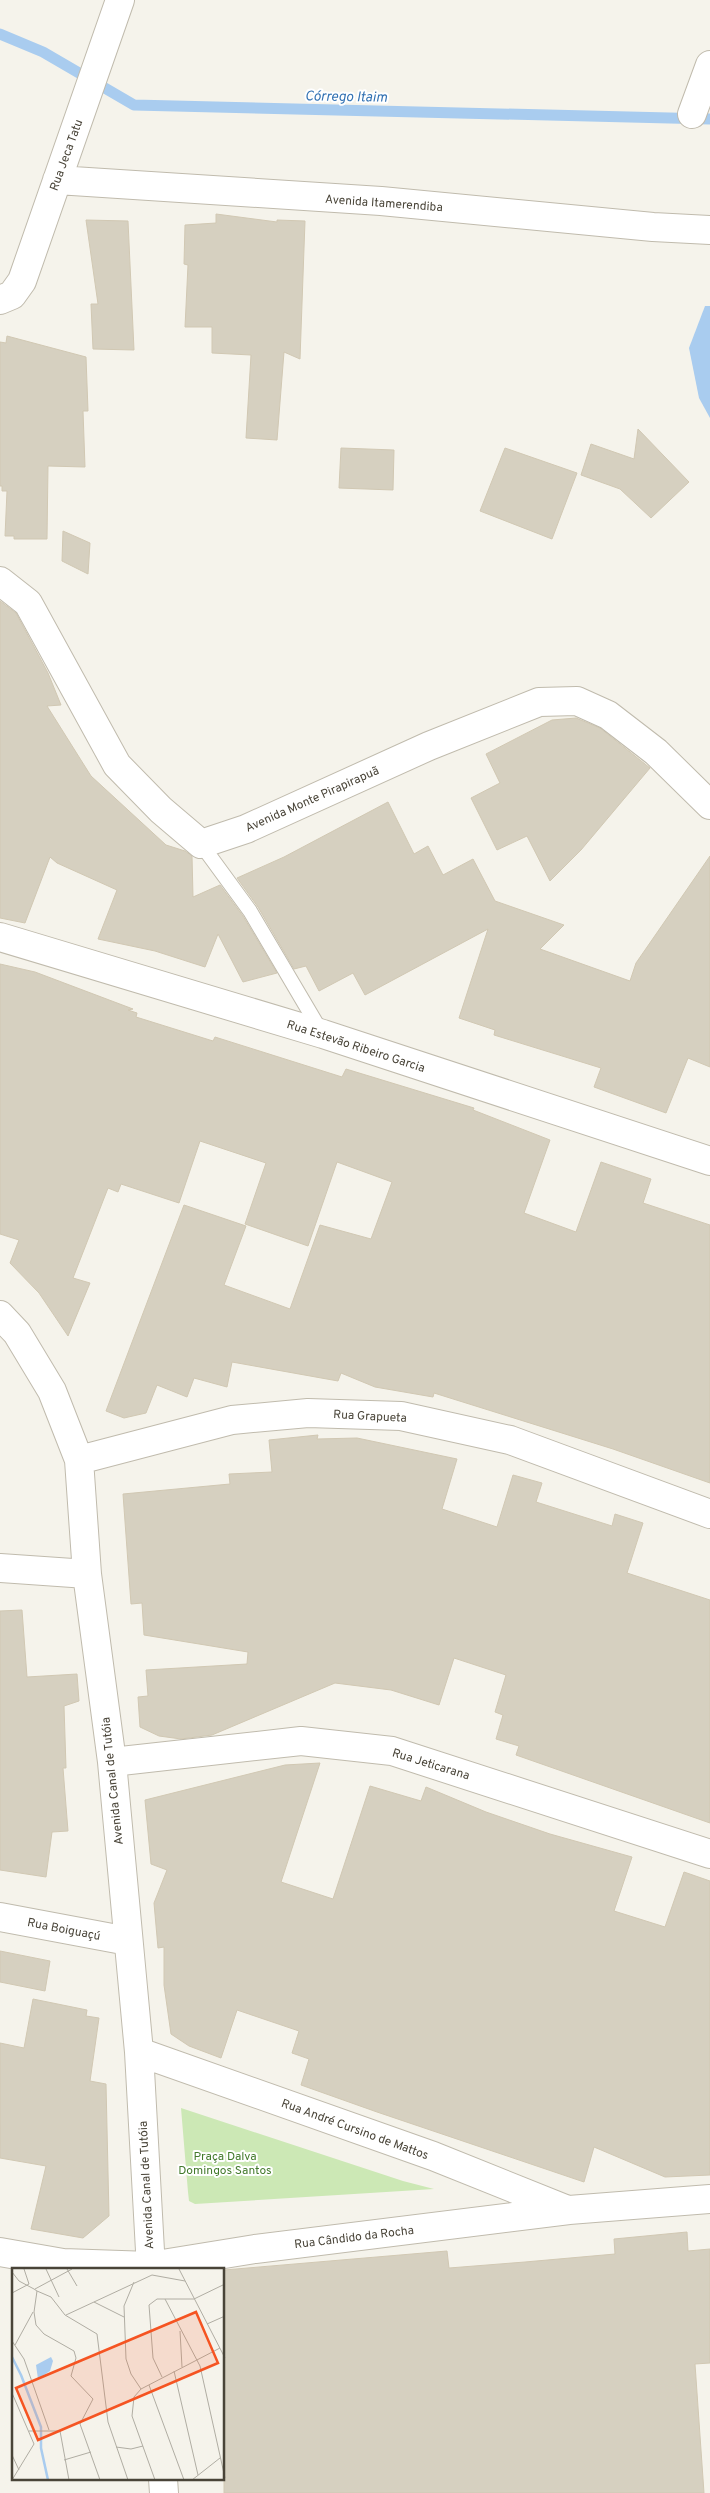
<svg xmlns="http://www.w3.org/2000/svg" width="710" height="2493" font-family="Overpass,sans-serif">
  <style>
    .green { fill: #cce8b5 }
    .water { fill: #a9ccef }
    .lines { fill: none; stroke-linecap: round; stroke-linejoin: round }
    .stream { stroke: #a9ccef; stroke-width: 11 }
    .building { fill: #d6d0c0; stroke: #d1c8b3 }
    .service-casing { stroke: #c0bbad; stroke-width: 16 }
    .minor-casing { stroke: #c0bbad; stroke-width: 30 }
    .service { stroke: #fff; stroke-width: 14 }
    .minor { stroke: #fff; stroke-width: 28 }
    .labels { text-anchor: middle; stroke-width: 4; stroke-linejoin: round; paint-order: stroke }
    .street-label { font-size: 12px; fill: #494438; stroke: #fff }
    .park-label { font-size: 12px; fill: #437a2c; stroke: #fff }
    .water-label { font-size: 14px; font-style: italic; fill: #3372b3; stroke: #fff }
    .inset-river { fill: none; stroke: #a9ccef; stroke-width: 2.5 }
    .inset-road { fill: none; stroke: #b0ada3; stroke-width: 1 }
    .view { fill: #f55422; fill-opacity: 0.15; stroke: #f55422; stroke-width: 2.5 }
    .inset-edge { fill: none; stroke: #494438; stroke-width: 2.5 }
  </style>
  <rect width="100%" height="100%" fill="#f5f3eb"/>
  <path class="green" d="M181 2108 403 2181 434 2189 195 2204 189 2201 188 2192Z"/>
  <path class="water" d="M705 306H710V418L699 398 689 348Z"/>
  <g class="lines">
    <path class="stream" d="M0 34 43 52 134 105 710 119"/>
  </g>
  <path class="building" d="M216 214 277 222V220L305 221 300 359 284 352 277 440 246 438 251 355 212 353V327H185L188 265 184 264 185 225 216 223Z
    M86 220 128 221 134 350 93 349 91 304H98Z
    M7 336 86 357 88 411H83L85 467 48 466 47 539H14V536H5L7 491H2V486H0V342L6 343Z
    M638 429 689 482 651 518 620 489 581 475 591 444 634 459Z
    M341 448 394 450 393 490 339 488Z
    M505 448 577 473 552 539 480 511Z
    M63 531 90 543 88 574 62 561Z
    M0 601 16 613 48 673 61 705 47 706 91 776 166 845 185 851 192 856 193 897 220 885 243 916 277 973 243 982 218 934 205 967 155 951 98 939 117 890 57 863 50 857 25 923 0 918Z
    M576 718 600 728 650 768 581 850 550 881 527 836 497 850 471 798 500 783 486 754 552 720Z
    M388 802 414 854 428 846 443 875 473 859 495 901 564 925 540 949 630 981 636 963 710 856V1067L688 1058 666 1113 594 1087 601 1068 494 1035 495 1030 459 1018 488 929 365 995 353 973 319 991 306 966 294 969 258 907 237 878 284 857Z
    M0 964 35 972 133 1009 128 1010 137 1013 136 1017 213 1041 215 1037 342 1077 346 1069 474 1108 473 1110 550 1140 524 1213 576 1232 601 1162 651 1179 643 1203 710 1225V1483L613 1449 434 1393 433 1397 375 1387 341 1373 338 1381 232 1362 227 1387 194 1378 187 1397 157 1385 146 1413 124 1418 106 1411 184 1205 246 1226 224 1285 290 1309 320 1225 371 1239 392 1182 337 1162 308 1246 245 1224 266 1163 200 1141 179 1203 121 1184 118 1192 108 1188 73 1278 90 1283 68 1336 39 1293 10 1263 19 1240 0 1234Z
    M318 1435 317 1439 357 1438 457 1459 442 1509 497 1527 513 1475 542 1483 536 1502 612 1526 615 1514 643 1523 627 1573 710 1600V1823L516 1755 519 1746 496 1739 503 1715 495 1712 506 1675 454 1658 439 1705 391 1690 335 1683 212 1735 181 1739 159 1736 140 1727 138 1697 148 1696 146 1670 247 1664 248 1652 144 1635 142 1603 131 1604 123 1494 230 1484 229 1474 272 1472 269 1440Z
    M22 1610 27 1677 77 1674 79 1701 64 1706 66 1768H63L68 1831 52 1832 46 1877 0 1870V1611Z
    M320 1763 281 1882 333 1899 370 1786 421 1801 426 1787 486 1812 550 1834 632 1857 614 1911 665 1927 684 1872 710 1881V2175L665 2177 594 2147 584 2182 377 2112 301 2085 309 2059 292 2053 299 2031 237 2010 221 2058 189 2046 171 2034 164 1985V1947L158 1948 154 1903 167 1870 151 1864 145 1800 285 1765Z
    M0 1951 50 1961 45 1991 0 1982Z
    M33 1999 87 2010 86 2016 99 2018 90 2081 106 2084 109 2216 83 2238 31 2229 46 2166 0 2158V2043L24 2048Z
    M687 2232 688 2251 710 2249V2363L695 2364 704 2493H224V2270L447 2251 449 2268 525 2262 615 2254 614 2239Z"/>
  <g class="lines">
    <g class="service-casing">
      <path id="service" d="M201 844 250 911 322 1033"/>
    </g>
    <g class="minor-casing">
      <path id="minor" d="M692 114 710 65
        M57 180 381 201 653 227 710 230
        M0 300 12 295 22 281 120 0
        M0 581 28 603 117 765 161 810 201 844 246 829 429 746 539 702 577 701 608 715 656 752 710 805
        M0 937 323 1034 710 1161
        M0 1315 17 1333 52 1391 79 1460 87 1574 112 1762 139 2052 151 2269
        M79 1460 232 1420 308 1413 401 1416 510 1440 710 1514
        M0 1568 87 1574
        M112 1762 301 1741 392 1751 710 1854
        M0 1917 128 1941
        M139 2052 433 2156 565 2209
        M0 2252 63 2263 150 2266 255 2249 569 2210 710 2199
        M163 2479 164 2493"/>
    </g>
    <use href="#service" class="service"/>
    <use href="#minor" class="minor"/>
  </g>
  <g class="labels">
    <g class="street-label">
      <text transform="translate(66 155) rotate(-70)" y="4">Rua Jeca Tatu</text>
      <text transform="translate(384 203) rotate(4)" y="4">Avenida Itamerendiba</text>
      <text transform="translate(312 799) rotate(-24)" y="4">Avenida Monte Pirapirapuã</text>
      <text transform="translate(356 1046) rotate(18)" y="4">Rua Estevão Ribeiro Garcia</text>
      <text transform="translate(370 1416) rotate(3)" y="4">Rua Grapueta</text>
      <text transform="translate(431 1764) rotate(17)" y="4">Rua Jeticarana</text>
      <text transform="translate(112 1781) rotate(-96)" y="4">Avenida Canal de Tutóia</text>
      <text transform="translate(64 1929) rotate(11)" y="4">Rua Boiguaçú</text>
      <text transform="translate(355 2129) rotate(20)" y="4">Rua André Cursino de Mattos</text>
      <text transform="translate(146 2185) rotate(-93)" y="4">Avenida Canal de Tutóia</text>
      <text transform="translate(354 2237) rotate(-7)" y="4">Rua Cândido da Rocha</text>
    </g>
    <g class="park-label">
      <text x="225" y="2160">Praça Dalva<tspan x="225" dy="14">Domingos Santos</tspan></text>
    </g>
    <g class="water-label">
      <text transform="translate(346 96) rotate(1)" y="5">Córrego Itaim</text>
    </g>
  </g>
  <g transform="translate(12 2268)">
    <rect width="212" height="212" fill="#f5f3eb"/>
    <path d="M39 89 41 93 38 103 26 111 24 97Z" fill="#a9ccef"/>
    <path class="inset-river" d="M0 89 9 107M9 107 29 159V180L36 212"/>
    <path class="inset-road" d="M34 1 47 29M55 1 65 18M167 1 213 90M0 4 7 13 22 21M122 14 112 38 114 91 119 106 129 121M22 21 25 23 22 44 24 57 32 66 62 83 64 90 59 108 81 131 68 156 88 212M23 21 60 1M25 23 39 29 53 47 85 66 96 154 116 212M0 25 17 16 12 1M153 31 188 98 213 210M82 34 112 49M54 47 140 7 173 13M195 56 213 48M168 63 170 99M0 73 12 91 37 162M3 77 21 44M162 103 186 207M150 109 141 90 137 37 145 31H182L213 16M137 117 172 212M0 125 22 176 0 212M17 163H48L57 212M104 179 119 181 131 178M0 187 7 202M52 192 79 184M143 212 120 148 122 129 129 121 208 80M180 212 208 190"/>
    <path class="view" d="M184 44 206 95 26 172 4 120Z"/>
    <rect width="212" height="212" class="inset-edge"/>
  </g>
</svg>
